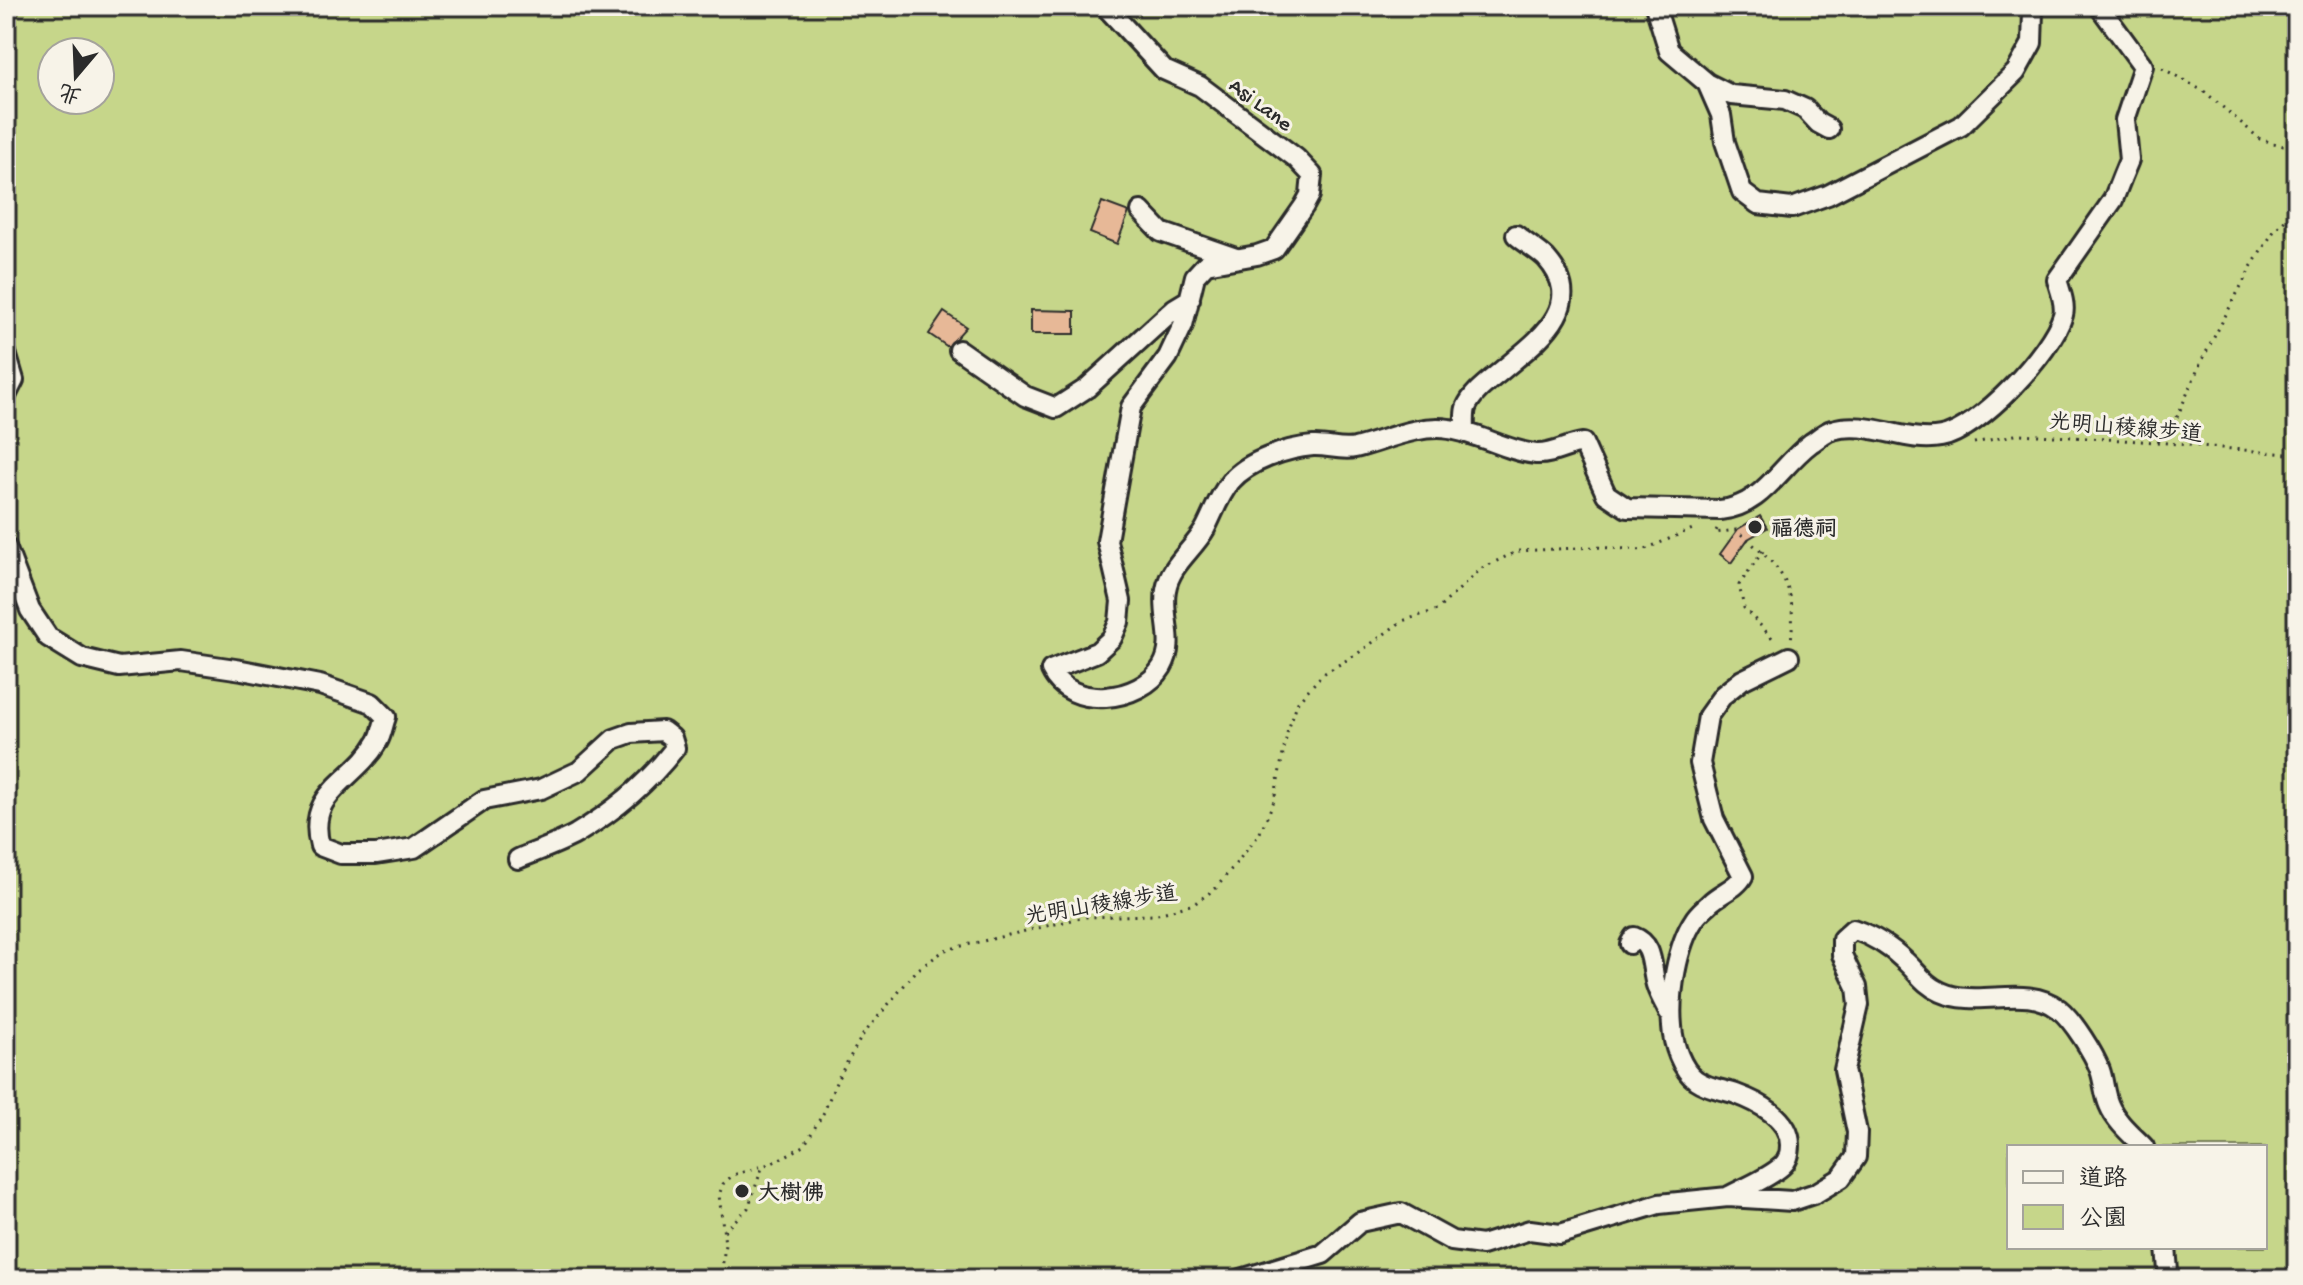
<svg xmlns="http://www.w3.org/2000/svg" width="2303" height="1285" font-family="'Gochi Hand','LXGW WenKai TC',sans-serif">
  <style>
    .green { fill: #c6d68a; stroke: #78805a; stroke-width: 2; fill-rule: evenodd }
    .building { fill: #e7b897; stroke: #2b2b2b; stroke-width: 2 }
    .lines { fill: none; stroke-linecap: round; stroke-linejoin: round }
    .minor-casing { stroke: #2b2b2b; stroke-width: 24 }
    .path { stroke: #2b2b2b; stroke-width: 3; stroke-dasharray: 2 6; stroke-linecap: butt }
    .minor { stroke: #f7f3e8; stroke-width: 18 }
    .poi-dot { fill: #2b2b2b; stroke: #f7f3e8; stroke-width: 3 }
    .labels { text-anchor: middle; stroke-width: 6; stroke-linejoin: round; paint-order: stroke }
    .street-label { font-size: 22px; fill: #2b2b2b; stroke: #f7f3e8 }
    .poi-label { font-size: 22px; font-weight: bold; fill: #2b2b2b; stroke: #f7f3e8; text-anchor: start }
  </style>
  <rect width="100%" height="100%" fill="#f7f3e8"/>
  <filter id="ink" filterUnits="userSpaceOnUse"><feTurbulence type="fractalNoise" baseFrequency=".0125" numOctaves="2"/><feDisplacementMap in="SourceGraphic" scale="16" xChannelSelector="R" yChannelSelector="G"/><feConvolveMatrix kernelMatrix="1 2 1 2 8 2 1 2 1" color-interpolation-filters="sRGB"/></filter>
  <g filter="url(#ink)">
    <path class="green" d="M6 6H2297V1279H6ZM52 52H100V100H52ZM2009 1147H2265V1247H2009Z"/>
    <path class="building" d="M1102 202 1129 212 1117 244 1090 233Z
      M1031 310 1075 311V334H1031Z
      M944 312 966 327 948 347 929 334Z
      M1760 516 1767 528 1748 539 1731 563 1720 554 1738 529Z"/>
    <g class="lines">
      <g class="minor-casing">
        <path id="minor" d="M1105 6 1164 70 1200 86 1296 158 1312 175 1310 195 1304 206 1274 249 1257 255 1206 264 1195 276 1183 325 1168 357 1131 407 1107 541 1121 601 1119 622 1112 638 1097 652 1051 670C1070 711 1141 702 1162 667 1177 642 1161 616 1166 590 1170 565 1193 550 1205 529 1213 514 1219 495 1231 481 1248 461 1287 448 1313 446 1327 445 1341 451 1355 448 1384 441 1418 424 1449 429 1479 433 1506 451 1536 454 1553 455 1567 445 1583 443L1606 494 1627 508 1720 510C1763 506 1779 467 1811 443 1818 439 1824 432 1832 430 1868 419 1906 444 1941 437 1979 430 2052 352 2063 315 2066 305 2060 290 2057 280L2113 200 2122 177 2129 160 2125 120 2143 66 2099 6
          M1655 6 1669 51 1707 83 1721 115 1725 142 1742 192 1758 204 1792 208 1828 195 1961 126 2016 72 2032 43 2033 11 2031 6
          M1707 83 1731 95 1785 100 1805 109 1818 123 1829 129
          M1141 211 1161 232 1236 258
          M959 350 1025 396 1056 408 1087 388 1175 308 1190 299
          M6 353 14 380 6 396
          M1465 433C1465 426 1464 415 1466 408 1472 393 1488 382 1500 372 1535 342 1590 307 1546 258 1538 250 1525 243 1516 235
          M6 547 30 610 48 637 82 658 119 667 181 661 242 670 320 685 372 703 386 717C383 725 382 734 378 741 355 782 305 791 320 846L341 854H376L414 848 484 800 541 789 579 771 614 739 631 733 663 731 672 738 675 748C649 782 613 812 576 834 558 844 537 851 518 859
          M1630 944 1634 937C1653 944 1651 964 1655 981 1657 992 1664 1002 1668 1011
          M1729 1196C1746 1187 1767 1179 1782 1166 1789 1160 1790 1153 1790 1145 1790 1118 1758 1102 1736 1094 1722 1089 1709 1089 1696 1080 1681 1069 1673 1044 1672 1026 1669 996 1677 945 1694 920 1698 913 1705 908 1710 903 1720 893 1737 888 1743 876L1714 819 1700 763 1708 716 1723 695 1742 680 1789 657
          M2166 1247 2168 1271 2172 1279
          M1241 1279 1323 1254 1360 1222 1401 1213 1452 1241 1482 1245 1530 1230 1560 1234 1659 1204 1728 1197 1792 1201 1816 1193 1841 1178 1856 1157 1857 1132 1844 1070 1859 1005 1857 987 1842 955V939L1853 929C1873 936 1890 946 1905 961 1917 972 1925 985 1941 992 1979 1009 2025 983 2059 1009 2073 1020 2094 1054 2100 1070 2104 1081 2104 1094 2109 1105 2116 1122 2132 1135 2144 1147"/>
      </g>
      <path class="path" d="M2292 6 2297 10
        M2162 68 2205 92 2260 139 2297 150
        M2157 442 2174 424 2201 362 2251 267 2274 231 2297 207
        M1974 443 2020 434 2157 442 2297 455
        M1717 529 1715 533 1736 530C1779 566 1798 581 1791 641
        M1763 551 1739 585 1744 608 1776 642
        M724 1231 748 1208 762 1168
        M721 1279 725 1244 719 1195 723 1184 733 1175 772 1163 804 1146 824 1112 837 1080 862 1036 917 970 945 950 1085 917 1154 915 1194 904 1216 888 1259 835 1274 801 1287 733 1298 701 1323 674 1357 654 1402 621 1437 610 1482 568 1518 551 1596 547 1643 550 1695 528"/>
      <use href="#minor" class="minor"/>
    </g>
  </g>
  <g class="poi-dot">
    <circle cx="1755" cy="527" r="8"/>
    <circle cx="742" cy="1191" r="8"/>
  </g>
  <g class="labels">
    <g class="street-label">
      <text transform="translate(1262 103) rotate(37)" y="8">Asi Lane</text>
      <text transform="translate(2126 426) rotate(5)" y="8">光明山稜線步道</text>
      <text transform="translate(1101 903) rotate(-9)" y="8">光明山稜線步道</text>
    </g>
    <g class="poi-label">
      <text x="1771" y="535">福德祠</text>
      <text x="758" y="1199">大樹佛</text>
    </g>
  </g>
  <rect width="2303" height="1285" fill="none" stroke="#f7f3e8" stroke-width="32"/>
  <rect x="16" y="16" width="2271" height="1253" fill="none" stroke="#2b2b2b" stroke-width="3" filter="url(#ink)"/>
  <rect x="2007" y="1145" width="260" height="104" fill="#f7f3e8" stroke="#a5a39c" stroke-width="2"/>
  <rect x="2023" y="1171" width="40" height="12" fill="#f7f3e8" stroke="#a5a39c" stroke-width="2"/>
  <text x="2079" y="1185" font-size="24" fill="#2b2b2b">道路</text>
  <rect x="2023" y="1205" width="40" height="24" fill="#c6d68a" stroke="#a5a39c" stroke-width="2"/>
  <text x="2079" y="1225" font-size="24" fill="#2b2b2b">公園</text>
  <g transform="translate(76 76) rotate(199)"><circle r="38" fill="#f7f3e8" stroke="#a5a39c" stroke-width="2"/>
  <path d="M0-6L14 30L0 20L-14 30Z" fill="#2b2b2b"/>
  <text y="-12" font-size="22" font-weight="bold" text-anchor="middle" fill="#2b2b2b">北</text>
  </g>
</svg>
